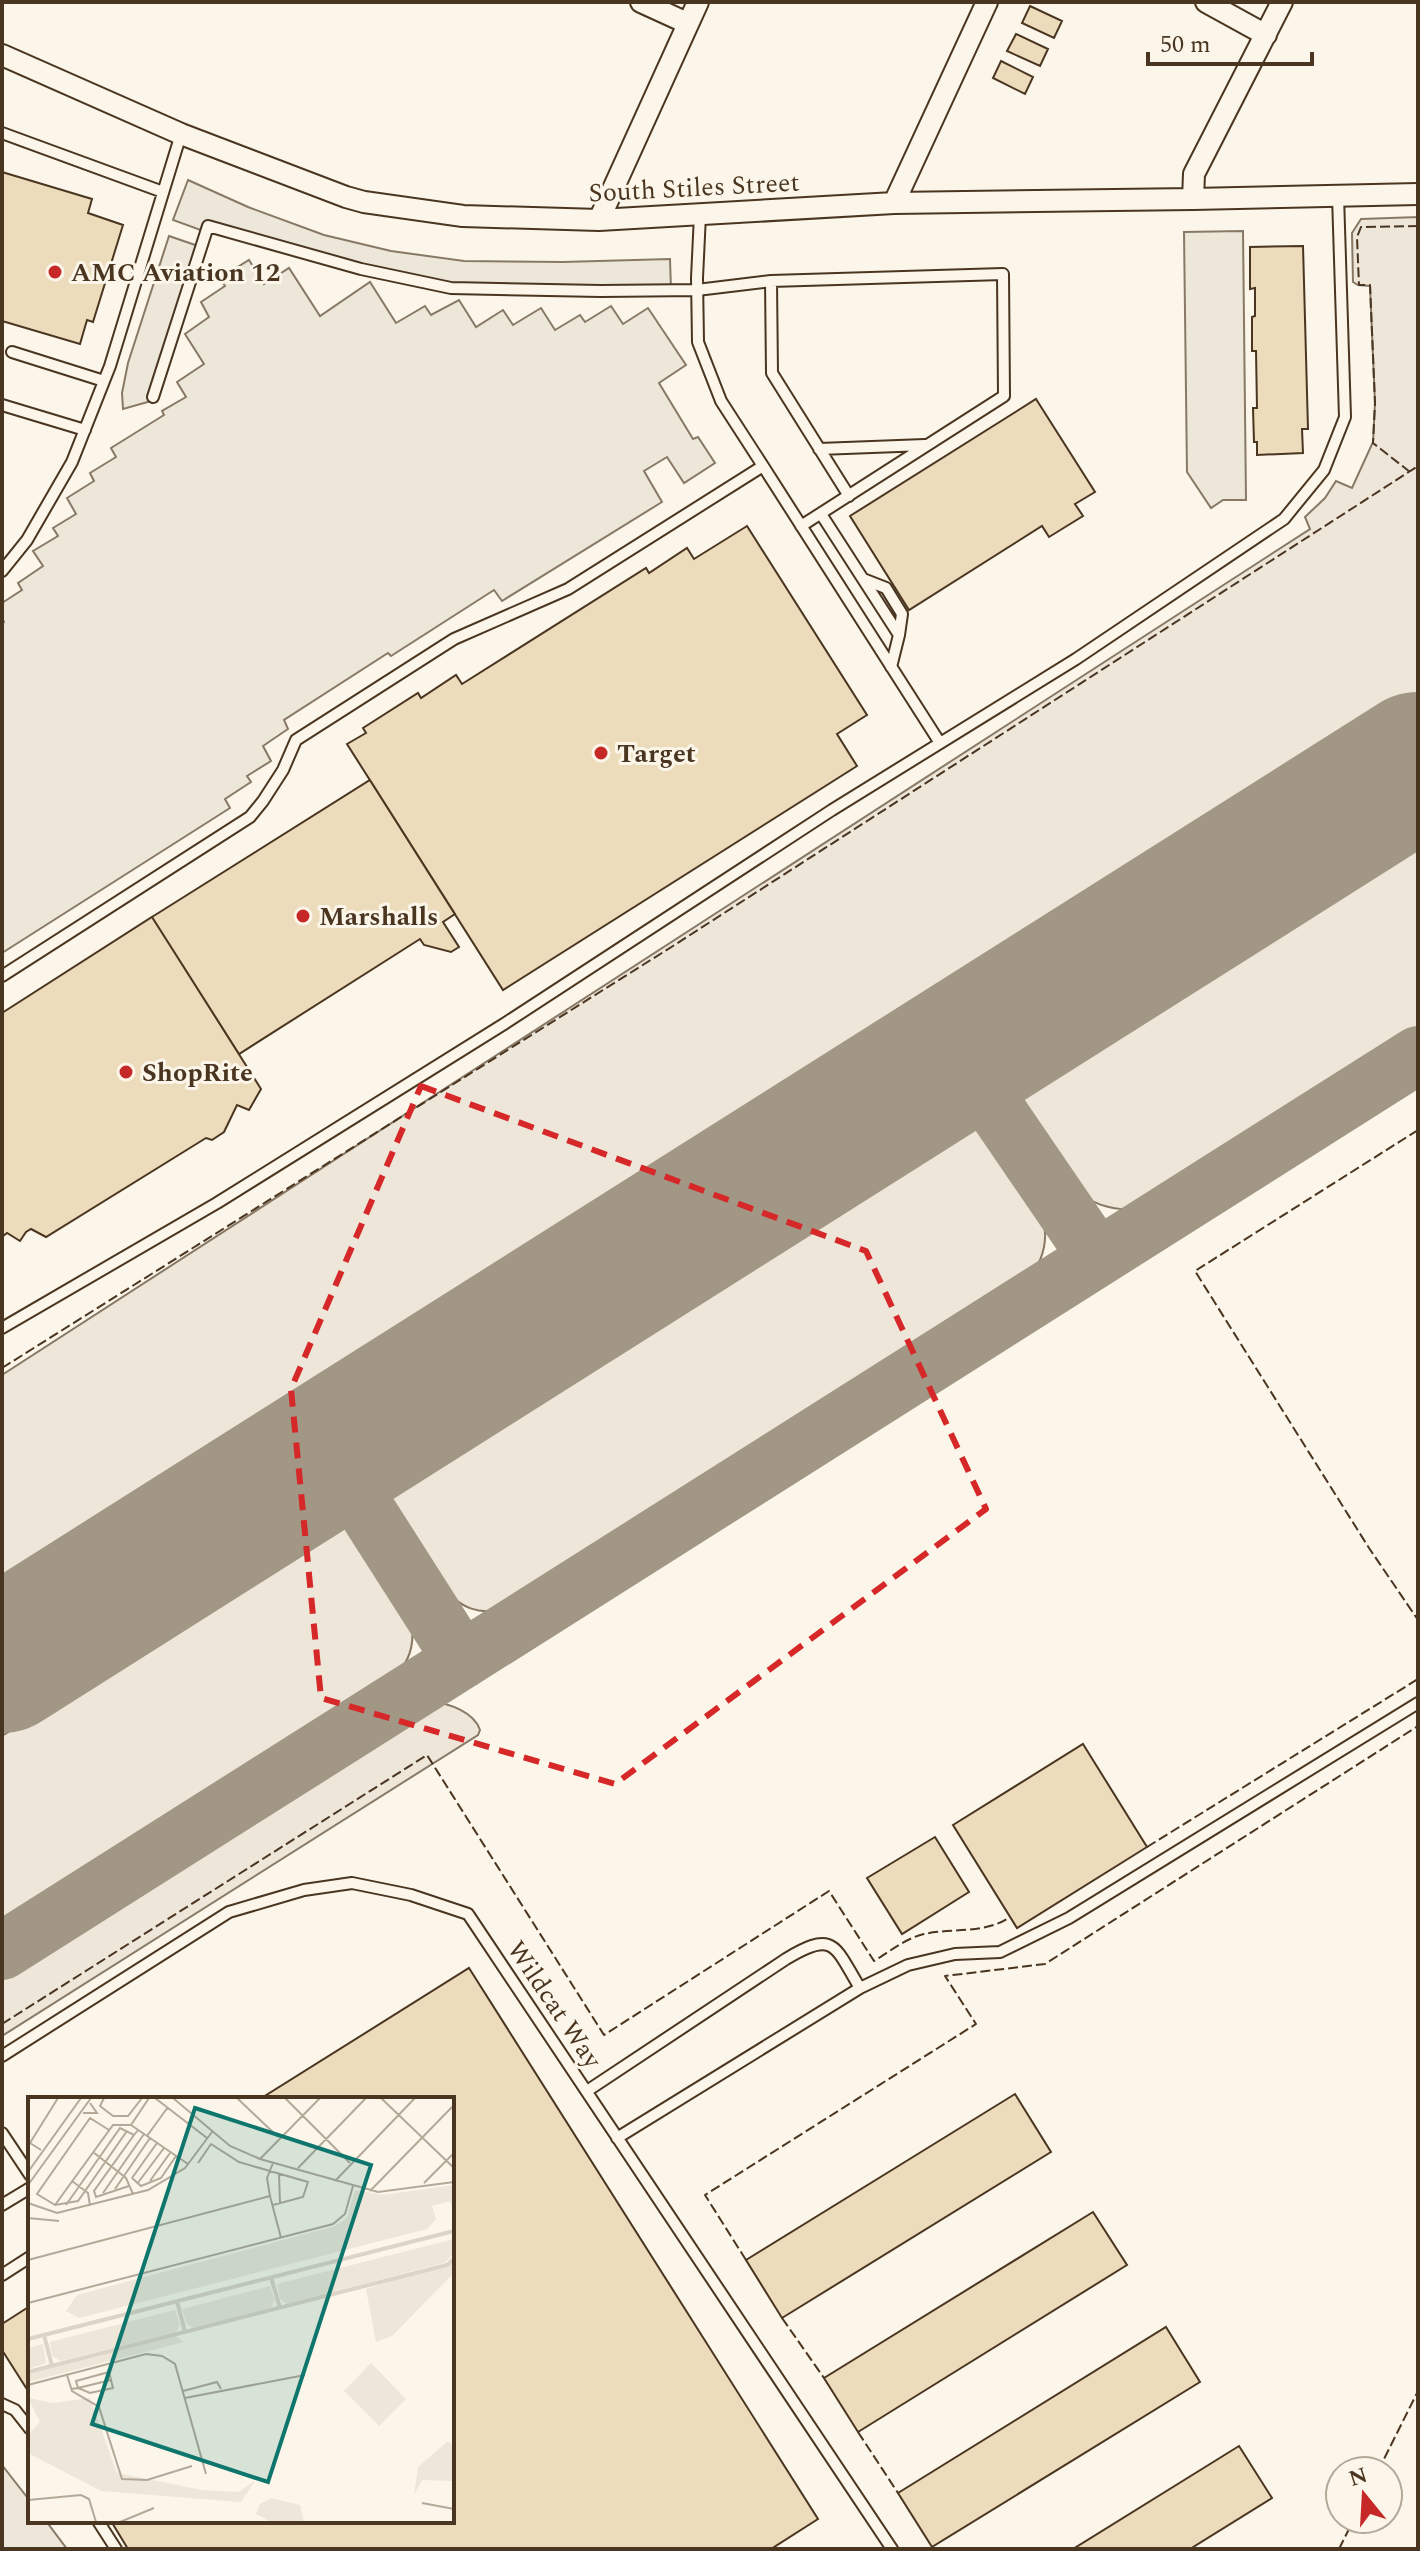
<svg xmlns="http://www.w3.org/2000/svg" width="1420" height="2551" font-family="Spectral,serif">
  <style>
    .green { fill: #ede6d9; stroke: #887966; stroke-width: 2 }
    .parking { fill: #ede7d9; stroke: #887966; stroke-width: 2 }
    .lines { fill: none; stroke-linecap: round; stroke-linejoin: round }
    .taxiway { stroke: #a29684; stroke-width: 58 }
    .runway { stroke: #a29684; stroke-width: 146 }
    .building { fill: #ecdcbc; stroke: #4a3520; stroke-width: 2 }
    .lane-casing { stroke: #4a3520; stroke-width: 14 }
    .street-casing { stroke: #4a3520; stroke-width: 24 }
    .lane { stroke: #fbf6e9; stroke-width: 10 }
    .street { stroke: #fbf6e9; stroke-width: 20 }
    .fence { stroke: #4a3520; stroke-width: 2; stroke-dasharray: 10 4; stroke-linecap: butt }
    .marked { fill: none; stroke: #d62828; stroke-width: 6; stroke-dasharray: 16 10; stroke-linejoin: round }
    .poi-dot { fill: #c62828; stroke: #fbf6e9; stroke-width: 3 }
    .labels { text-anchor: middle; stroke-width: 6; stroke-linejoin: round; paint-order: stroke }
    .street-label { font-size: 26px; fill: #4a3520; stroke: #fbf6e9 }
    .poi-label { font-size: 26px; font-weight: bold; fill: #4a3520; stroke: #fbf6e9; text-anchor: start }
    .inset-river { fill: none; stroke: #dcd4c6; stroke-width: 4 }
    .inset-road { fill: none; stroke: #b4a999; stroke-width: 2 }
    .view { fill: #0f766e; fill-opacity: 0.15; stroke: #0f766e; stroke-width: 4 }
    .inset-edge { fill: none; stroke: #4a3520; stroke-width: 4 }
  </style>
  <rect width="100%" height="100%" fill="#fbf6e9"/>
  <path class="green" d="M1418 217V694L2 1589V1375L1310 529 1305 517 1325 498 1336 481 1352 488 1373 442 1375 403 1370 286 1358 285 1353 282 1352 233 1361 219Z
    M1418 840V1032L1138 1209C1115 1211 1095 1206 1076 1191L1023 1108 1020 1099 1022 1091Z
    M978 1121 982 1122 993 1133 1042 1214C1049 1238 1044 1257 1031 1277L515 1604C481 1620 459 1608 436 1581L387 1503 386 1493 973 1122Z
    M339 1523C349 1523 355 1529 362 1536L410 1616C416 1640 411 1662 392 1679L2 1924V1736Z
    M431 1702C449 1703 474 1712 480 1730L478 1735 2 2036V1966L407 1708Z
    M2 2465 30 2501V2521H46L67 2549H2Z"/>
  <path class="parking" d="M188 180 248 207 324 235 391 251 464 261 563 262 670 259 671 290 451 288 208 226 206 232 173 220Z
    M1243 231 1246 500H1223L1211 508 1187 472 1184 232Z
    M169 236 201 247 155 400 123 409 122 393 128 363Z
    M249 260 264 284 289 268 320 316 370 282 396 323 425 306 431 315 459 300 476 327 503 310 513 325 541 308 555 330 580 315 585 322 611 306 623 324 648 308 686 365 659 383 693 439 698 437 715 463 684 483 667 457 644 471 662 502 502 601 494 590 391 656 388 653 284 720 288 729 263 746 271 761 247 776 251 782 225 799 230 808 2 953V624L4 622 2 618V603L22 590 18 583 43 566 33 551 58 536 53 528 76 514 67 498 94 481 90 473 116 457 111 448 164 415 162 411 186 397 177 382 204 364 185 334 209 317 201 302 225 286 220 278Z"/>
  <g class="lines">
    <path class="taxiway" d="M959 1055 1097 1257
      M330 1453 462 1660
      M2 1951 1418 1055"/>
    <path class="runway" d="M2 1660 1418 765"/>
  </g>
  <path class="building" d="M1030 6 1062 21 1054 38 1022 23Z
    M1016 34 1048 49 1040 66 1007 51Z
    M1001 61 1033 77 1025 94 993 78Z
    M2 172 92 199 88 213 123 225 93 322 87 320 80 344 2 321Z
    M1303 246 1308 429H1302L1303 453 1257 455V442H1254L1253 408H1257L1256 351H1252V317L1255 316V288L1250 289V247Z
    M1036 399 1095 492 1075 504 1083 516 1049 537 1042 526 909 610 850 516Z
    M747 526 867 715 837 734 857 766 503 990 347 744 366 733 363 728 418 693 421 698 456 675 462 684 646 568 649 573 687 548 694 559Z
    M370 780 455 914 443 922 459 947 451 952 424 945 420 939 239 1054 152 917Z
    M152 917 261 1089 249 1110 237 1105 224 1132 212 1140 206 1138 46 1237 31 1229 26 1232 20 1241 7 1233 2 1237V1013Z
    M1083 1744 1147 1847 1017 1928 953 1825Z
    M935 1837 969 1892 902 1934 867 1878Z
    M469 1968 818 2519 771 2549H128L111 2521H452V2099H260Z
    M1015 2094 1051 2152 782 2318 746 2260Z
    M1093 2212 1127 2265 858 2432 824 2378Z
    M30 2306V2394L2 2350V2324Z
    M1166 2327 1200 2382 932 2547 898 2493Z
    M1239 2446 1272 2498 1190 2549H1073Z"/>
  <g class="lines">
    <g class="lane-casing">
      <path id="lane" d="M2 133 163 192
        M771 281 772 373 849 496
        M12 352 104 381
        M153 397 208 226 361 269 451 288 601 291 697 290 771 281 1003 274 1004 396 801 526
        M2 405 85 430
        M819 449 925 445
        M763 466 940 743
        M821 514 899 635 891 667
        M2 571 27 540 72 462 110 366 181 134
        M863 579 886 588 902 614 899 635
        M2 976 250 817 263 801 283 770 296 740 454 639 568 589 763 466 721 401 698 342 697 278 700 215
        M2 1328 217 1203 504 1024 832 810 1076 659 1284 519 1324 470 1345 417 1338 196
        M2 2056 229 1912 304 1890 352 1883 411 1895 468 1914 892 2549
        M587 2091 786 1959C835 1929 835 1947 860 1988
        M2 2133 30 2175
        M617 2138 860 1988 908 1965 955 1954 1000 1952 1069 1918 1418 1703
        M2 2205 30 2188
        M2 2275 30 2257
        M2 2404 15 2410 30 2429
        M98 2521 116 2549"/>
    </g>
    <g class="street-casing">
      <path id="street" d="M641 2 687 23
        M1206 2 1266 35
        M2 55 181 134 346 197 364 202 463 216 599 220 894 203 1193 199 1418 194
        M1193 199 1194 174 1282 2
        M894 203 987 2
        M599 220 698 2"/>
    </g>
    <use href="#lane" class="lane"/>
    <use href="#street" class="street"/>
    <path class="fence" d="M1410 472 1373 443 1375 403 1370 285H1359L1357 237 1361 227 1418 226
      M1418 1130 1195 1271 1369 1548 1418 1620
      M2 1368 673 946 1418 466
      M1147 1847 1418 1679
      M2 2024 427 1755 604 2035 829 1891 874 1961C889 1952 906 1938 924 1934 952 1928 986 1934 1010 1917
      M746 2260 705 2195 976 2024 945 1976 1045 1964 1418 1726
      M782 2318 824 2378
      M858 2432 898 2493
      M1378 2471 1418 2391
      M1339 2549 1354 2519"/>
  </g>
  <path class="marked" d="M421 1086 866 1251 986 1509 615 1784 321 1698 291 1389Z"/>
  <g class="poi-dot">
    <circle cx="55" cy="272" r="8"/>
    <circle cx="601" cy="753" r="8"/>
    <circle cx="303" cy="916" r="8"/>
    <circle cx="126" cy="1072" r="8"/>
  </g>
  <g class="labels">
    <g class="street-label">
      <text transform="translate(694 187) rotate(-3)" y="9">South Stiles Street</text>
      <text transform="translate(555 2004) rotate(56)" y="9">Wildcat Way</text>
    </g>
    <g class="poi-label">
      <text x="71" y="281">AMC Aviation 12</text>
      <text x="617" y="762">Target</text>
      <text x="319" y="925">Marshalls</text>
      <text x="142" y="1081">ShopRite</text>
    </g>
  </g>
  <g transform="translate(28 2097)">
    <rect width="426" height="426" fill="#fbf6e9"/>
    <path d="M426 88V114L422 104 404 109 408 122 399 132 51 221 38 214 49 198 307 129 319 121 327 93 354 98ZM426 142V157L416 166 259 207 252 202 249 187ZM426 164V176L411 191 364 239 348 245 338 192ZM242 189 247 203 243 211 166 231 158 226 154 212ZM147 213 152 228 148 235 33 264 24 259 22 245ZM148 239 156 245 0 285V277ZM15 247 18 266 0 272V251ZM343 266 378 302 351 329 316 294ZM0 301 25 306 62 301 89 376 174 393 210 395 227 384 213 405 73 394 0 356V338L12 325ZM420 344 426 350V384L394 383 386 398 390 370ZM243 401 272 408 276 425H243L228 417 232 407Z" fill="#ede6d9"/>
    <path class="inset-river" d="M243 180 252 211M149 204 157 235M16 238 24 269M0 242 426 134M0 275 419 168 426 162"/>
    <path class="inset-road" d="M76 1 72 9 85 19H100L114 1M127 1 179 41M145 1 202 49 232 62 350 95 426 85M209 1 250 40M257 1 322 66M353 1 426 71M55 16H69L62 6M103 28 160 67M81 33 62 21 9 97 27 108 85 28H103L121 1M119 39 140 10M13 53 2 46 30 1M65 55 98 81 105 97M232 62 292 1M170 66 183 47 211 65 280 85 275 100 245 108M270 71 338 1M0 75 53 1M251 77 252 106M104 81 113 89 133 81 148 59M104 81 129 46M44 84 60 96 62 109M122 84 142 56M307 84 387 1M396 86 426 56M109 87 136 51M0 88 63 1M101 89 68 100 66 94 106 38M87 92 122 41M342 94 426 8M75 96 116 37M242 99 253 141M0 106 29 116 120 93 157 71 184 35M27 108 50 104 99 34M38 108 92 31 106 38 110 33M0 121 31 124M0 163 242 99 239 81 245 66M0 206 305 127 317 117 325 89M39 278 44 294 71 310 94 382 119 383 164 369M0 288 118 257 134 259 147 267 178 377M43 292 50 291 83 283 81 275 48 284 50 291 62 296 85 291 83 283M155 294 189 285 193 292M157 301 277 278M0 403 53 398 61 402 68 425M394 406 426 412M92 425 126 411"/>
    <path class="view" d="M167 11 343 68 240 385 64 327Z"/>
    <rect width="426" height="426" class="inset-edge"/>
  </g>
  <rect width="1420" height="2551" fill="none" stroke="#4a3520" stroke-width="8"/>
  <g transform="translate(1364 2495) rotate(342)"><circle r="38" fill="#fbf6e9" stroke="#b4a999" stroke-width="2"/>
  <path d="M0-6L14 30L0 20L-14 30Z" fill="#c62828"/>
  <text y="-12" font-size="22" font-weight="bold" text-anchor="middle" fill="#4a3520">N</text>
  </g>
  <path d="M1148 52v12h164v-12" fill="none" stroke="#4a3520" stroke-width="4"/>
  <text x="1160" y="52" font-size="24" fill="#4a3520" stroke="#fbf6e9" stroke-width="6" paint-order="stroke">50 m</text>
</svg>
